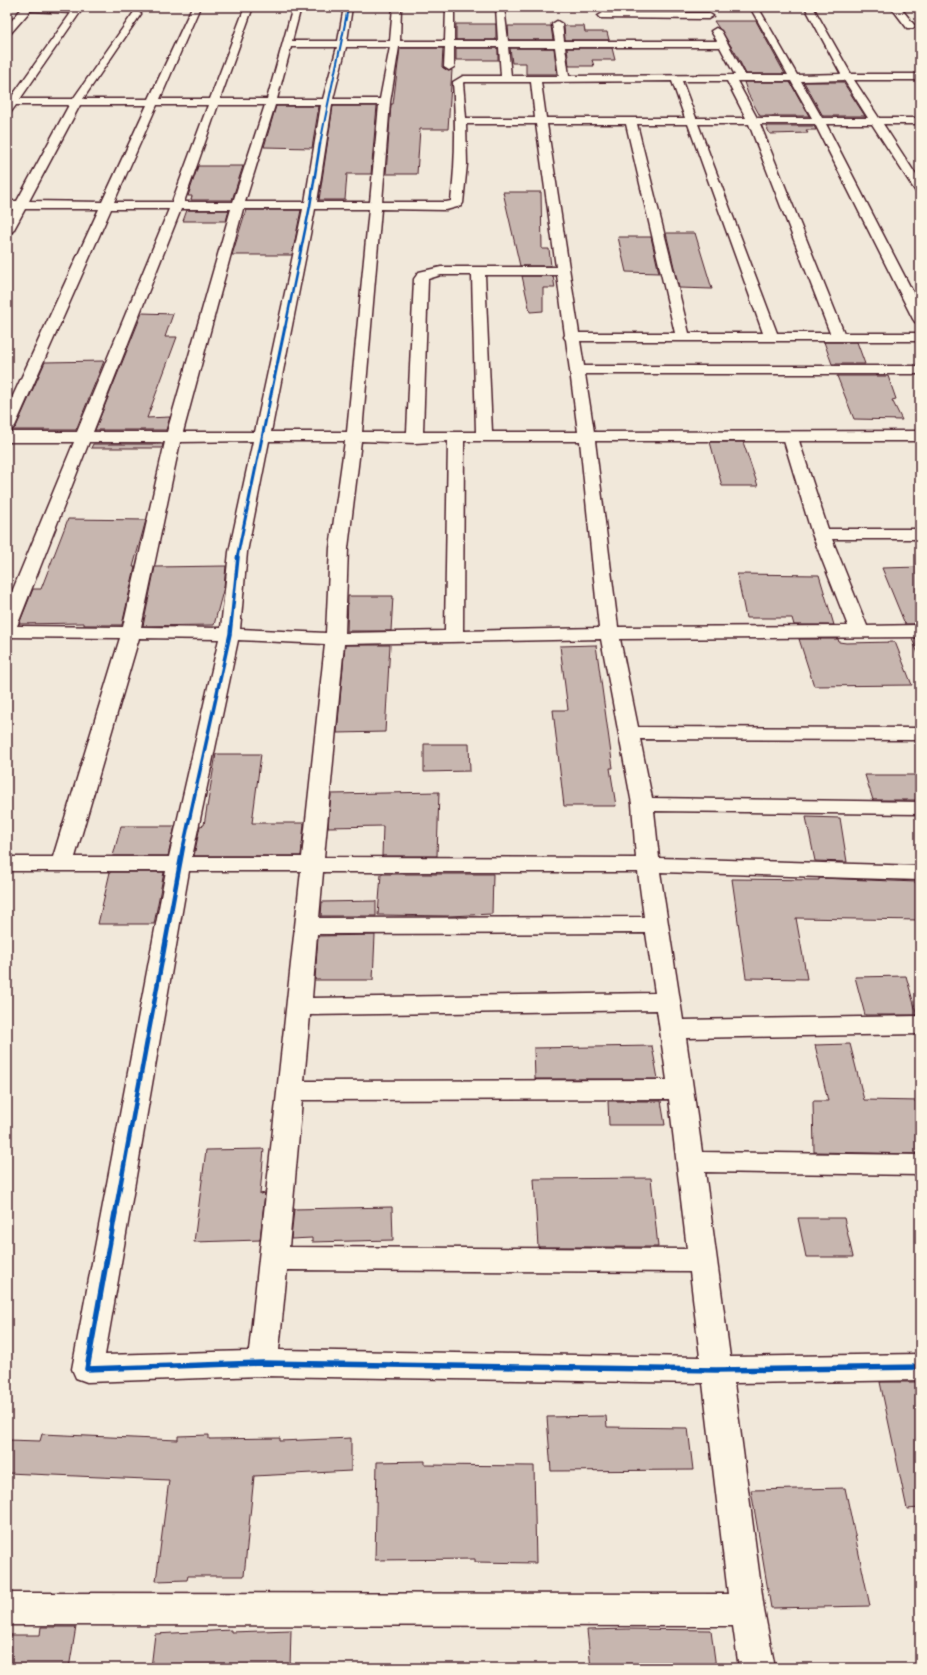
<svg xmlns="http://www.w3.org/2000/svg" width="927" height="1675" font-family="'Gochi Hand',sans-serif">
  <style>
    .building { fill: #c7b6af; stroke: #4a1f2b }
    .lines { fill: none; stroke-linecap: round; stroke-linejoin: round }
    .minor-casing { stroke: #4a1f2b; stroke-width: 3 }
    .minor { fill: #fcf5e5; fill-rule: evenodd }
    .cycleway-far5-casing { stroke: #fcf5e5; stroke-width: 3 }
    .cycleway-far4-casing { stroke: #fcf5e5; stroke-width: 4 }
    .cycleway-far3-casing { stroke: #fcf5e5; stroke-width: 5 }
    .cycleway-far2-casing { stroke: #fcf5e5; stroke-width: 5.5 }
    .cycleway-far1-casing { stroke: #fcf5e5; stroke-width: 7 }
    .cycleway-casing { stroke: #fcf5e5; stroke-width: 8 }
    .cycleway-far5 { stroke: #0057b8; stroke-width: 2 }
    .cycleway-far4 { stroke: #0057b8; stroke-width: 2.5 }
    .cycleway-far3 { stroke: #0057b8; stroke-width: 3 }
    .cycleway-far2 { stroke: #0057b8; stroke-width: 3.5 }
    .cycleway-far1 { stroke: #0057b8; stroke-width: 4.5 }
    .cycleway { stroke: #0057b8; stroke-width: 5.5 }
  </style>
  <rect width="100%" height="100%" fill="#f1e8da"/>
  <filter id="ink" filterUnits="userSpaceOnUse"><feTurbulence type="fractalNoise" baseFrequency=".025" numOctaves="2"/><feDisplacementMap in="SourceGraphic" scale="8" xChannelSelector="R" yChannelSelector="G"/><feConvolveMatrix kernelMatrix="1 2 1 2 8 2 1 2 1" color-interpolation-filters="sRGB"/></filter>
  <g filter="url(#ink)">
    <path class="building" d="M714 21H756L785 74H746L735 52Z
      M456 24H496V40H456Z
      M508 26H551L553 40H509Z
      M564 26H584L585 32H607L609 40H565Z
      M400 48H443L442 67 448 71 452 70 448 129H420L417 174H386L391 104H393Z
      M456 48H498V60H456Z
      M510 48H554L557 74H526V63H512Z
      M567 48H612L615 60H592L594 66H569Z
      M744 82H790L809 116H760L748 94Z
      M804 82H843L865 116H823Z
      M276 106H319L312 148 264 147Z
      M333 106H377L371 174H347L345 200H319Z
      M766 126H814L816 130H806L808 133 770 134Z
      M198 166H243L232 200H191L192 196H188Z
      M503 192H541L542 249H549L551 266H520Z
      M187 210H229L226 221H183Z
      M246 210H301L292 255H232Z
      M666 233H695L712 289 679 288Z
      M618 237H651L659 273 626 272Z
      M522 276H553L555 288H543V311L530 312Z
      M142 313 173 314 165 337H177L147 418 170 417 166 430H95Z
      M824 342H857L865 364H832Z
      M104 361 76 430H12L16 427 45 362Z
      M837 376H888L896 399 892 400 902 420 854 419Z
      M710 442H743L758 486H722Z
      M93 444H163L162 448H91Z
      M68 519 146 520 133 567H135L122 625H84V623L19 624 33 589H41Z
      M226 566 224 587 214 625 143 626 155 567Z
      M920 567V624H905L882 568Z
      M737 574 819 575 834 625H794L792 618H746Z
      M348 596H393L391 631H347Z
      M920 638V658L912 639Z
      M799 639H838L839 642 846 643 895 642 912 685 814 686Z
      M345 645H390L385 732 337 733Z
      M596 645 613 768H610L616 806H564L553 710H568L560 646Z
      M424 744H469L470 771 424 772Z
      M216 754H261L252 823H304L301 856H194L200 826 204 825Z
      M865 775H920V800H873Z
      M439 792 437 856H382L383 826 328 827 331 794Z
      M806 817 840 818 847 862 815 861Z
      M121 826H175L168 856H113Z
      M110 872H164L154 924H98Z
      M381 874H493L492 914 449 916 378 915Z
      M819 878 916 882 920 898V920L796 918 807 979 746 978 732 879 819 880Z
      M376 901V916H321L322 902Z
      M375 935 373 980H315L318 936Z
      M906 976 917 1015H865L855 977Z
      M850 1044 864 1100 920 1101V1154L814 1152 813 1101H828L815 1045Z
      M652 1046 658 1079H535L534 1048Z
      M608 1101H661L665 1125H609Z
      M264 1149 260 1194 265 1193 260 1240 194 1242 206 1150Z
      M651 1178 658 1247H538L534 1179Z
      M392 1207 393 1240 312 1242V1238L291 1239 294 1209Z
      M798 1218H844L853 1257H806Z
      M880 1382H920V1508L907 1509Z
      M606 1416 607 1427 688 1428 693 1470 551 1471 547 1417Z
      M42 1434 178 1440V1436L209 1435V1439L280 1438V1441L351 1438V1471L254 1476 244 1576H188L187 1580 156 1581 169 1480 7 1473V1440L40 1441Z
      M425 1461V1465L534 1466 536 1563 475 1562V1559L375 1560 377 1462Z
      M845 1488 870 1606 771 1608 751 1490Z
      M41 1627H76L69 1668H7V1635H40Z
      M628 1629 711 1630 716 1668H591L587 1630Z
      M231 1630V1632L291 1630 290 1668H151L155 1634Z"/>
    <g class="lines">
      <g class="minor-casing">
        <path id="minor" d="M23 7 77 8 81 11 20 99H73L134 12 137 11 141 14 83 99H149L192 7H200L160 99H210L245 7H253L220 99H267L293 7H301L292 41H338L344 7H352L347 41H390L393 7H401L400 41H445L446 7H454V41H498L496 7H504L508 41H555L552 24 557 21 562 24 564 41H717L711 31 716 28 721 31 745 75H788L750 7H758L797 75 841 74 805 7H813L851 74H920V80H854L879 118H920V124H883L920 181V194L916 192 872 124H826L920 306V323L915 322 913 319 815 124H760L844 333H920V341H580L584 366H920V374H585L594 432 920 431V441H799L828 529H920V539H832L867 626 920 625V637L620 639 638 727 920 728V740L640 739 652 798 920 802V814L654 811 659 858 920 866V880L660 872 683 1020 920 1016V1034L686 1038 702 1152 920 1155V1175L705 1172 730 1357 920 1354V1380L734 1383 764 1610 775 1668H739L733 1626 7 1625V1593L728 1594 703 1383 263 1376 87 1382 76 1378 72 1369 166 871H7V857H53L120 638 7 637V604L74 442H7V432H77L169 209H111L15 426 12 429 7 431V409L99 209H25L13 231 7 235V220L13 209H7V201H17L69 105H16L11 112 7 113V99H10L71 13 30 11 10 34 7 35V26ZM291 47H337L323 99H277ZM346 47H390L380 99H333ZM399 47H445L444 67 449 70 454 67V47H499L501 76H463L453 82C456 122 456 161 451 201L446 202H382L390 102ZM508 47H555L559 76H511ZM565 47H720L735 75 569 76ZM844 80 868 118H822L801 81ZM672 81 685 118H546L541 82ZM682 81H727L746 118H696ZM737 81H791L812 118H757ZM465 82H531L535 118H466L463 83ZM80 105H147L102 202 29 201ZM157 105H208L172 202H114ZM218 105H265L233 202H184ZM275 105H321L305 202H245ZM332 105H379L370 202H317ZM466 124H536L556 267H441L419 272 414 279 407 432H362L381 209 446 210 461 206 463 203 467 164ZM547 124H626L675 333H579ZM637 124H688L763 333H689ZM698 124H749L830 333H777ZM181 209H231L167 432H93ZM243 209H303L255 432H183ZM315 209H369L347 432H271ZM441 275H472L476 432H423L428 279ZM485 275H557L565 335 564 337 566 340 578 432H492ZM253 441 229 552 221 628 141 627 180 442ZM269 441H345L330 548 326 633 240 629 247 552ZM361 441 415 443 448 441 445 631 345 633 348 548ZM464 441H580L599 628 463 631ZM595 441H784L812 534 848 626 618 627ZM89 442H165L123 627 17 626ZM139 638 219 639 169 857H75ZM601 639 632 804 636 858 324 857 344 644ZM238 640 325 644 302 857H192ZM189 871H301L249 1351 105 1355ZM323 872H638L644 917 319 918ZM646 933 655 993 312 998 317 934ZM657 1010 667 1080 304 1081 310 1015ZM669 1099 687 1249 289 1247 302 1100ZM287 1270 690 1272 700 1357 279 1350Z
          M891 7H900L915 26 913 28H907Z
          M603 13H708L713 16 708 19 600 18 598 16Z"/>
      </g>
      <use href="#minor" class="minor"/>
      <g class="cycleway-far5-casing">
        <path id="cycleway-far5" d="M320 145C328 99 340 54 348 7"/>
      </g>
      <g class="cycleway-far4-casing">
        <path id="cycleway-far4" d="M285 328 310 206 320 144"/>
      </g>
      <g class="cycleway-far3-casing">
        <path id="cycleway-far3" d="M237 558 285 327"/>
      </g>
      <g class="cycleway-far2-casing">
        <path id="cycleway-far2" d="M183 848 230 634 238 557"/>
      </g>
      <g class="cycleway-far1-casing">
        <path id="cycleway-far1" d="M115 1214 183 847"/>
      </g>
      <g class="cycleway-casing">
        <path id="cycleway" d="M115 1213 87 1369 263 1363 716 1370 920 1367"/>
      </g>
      <use href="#cycleway-far5" class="cycleway-far5"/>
      <use href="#cycleway-far4" class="cycleway-far4"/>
      <use href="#cycleway-far3" class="cycleway-far3"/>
      <use href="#cycleway-far2" class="cycleway-far2"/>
      <use href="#cycleway-far1" class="cycleway-far1"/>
      <use href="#cycleway" class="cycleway"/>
    </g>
  </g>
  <rect width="927" height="1675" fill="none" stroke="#fcf5e5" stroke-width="24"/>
  <rect x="12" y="12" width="903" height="1651" fill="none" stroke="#4a1f2b" stroke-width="1.5" filter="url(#ink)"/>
</svg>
